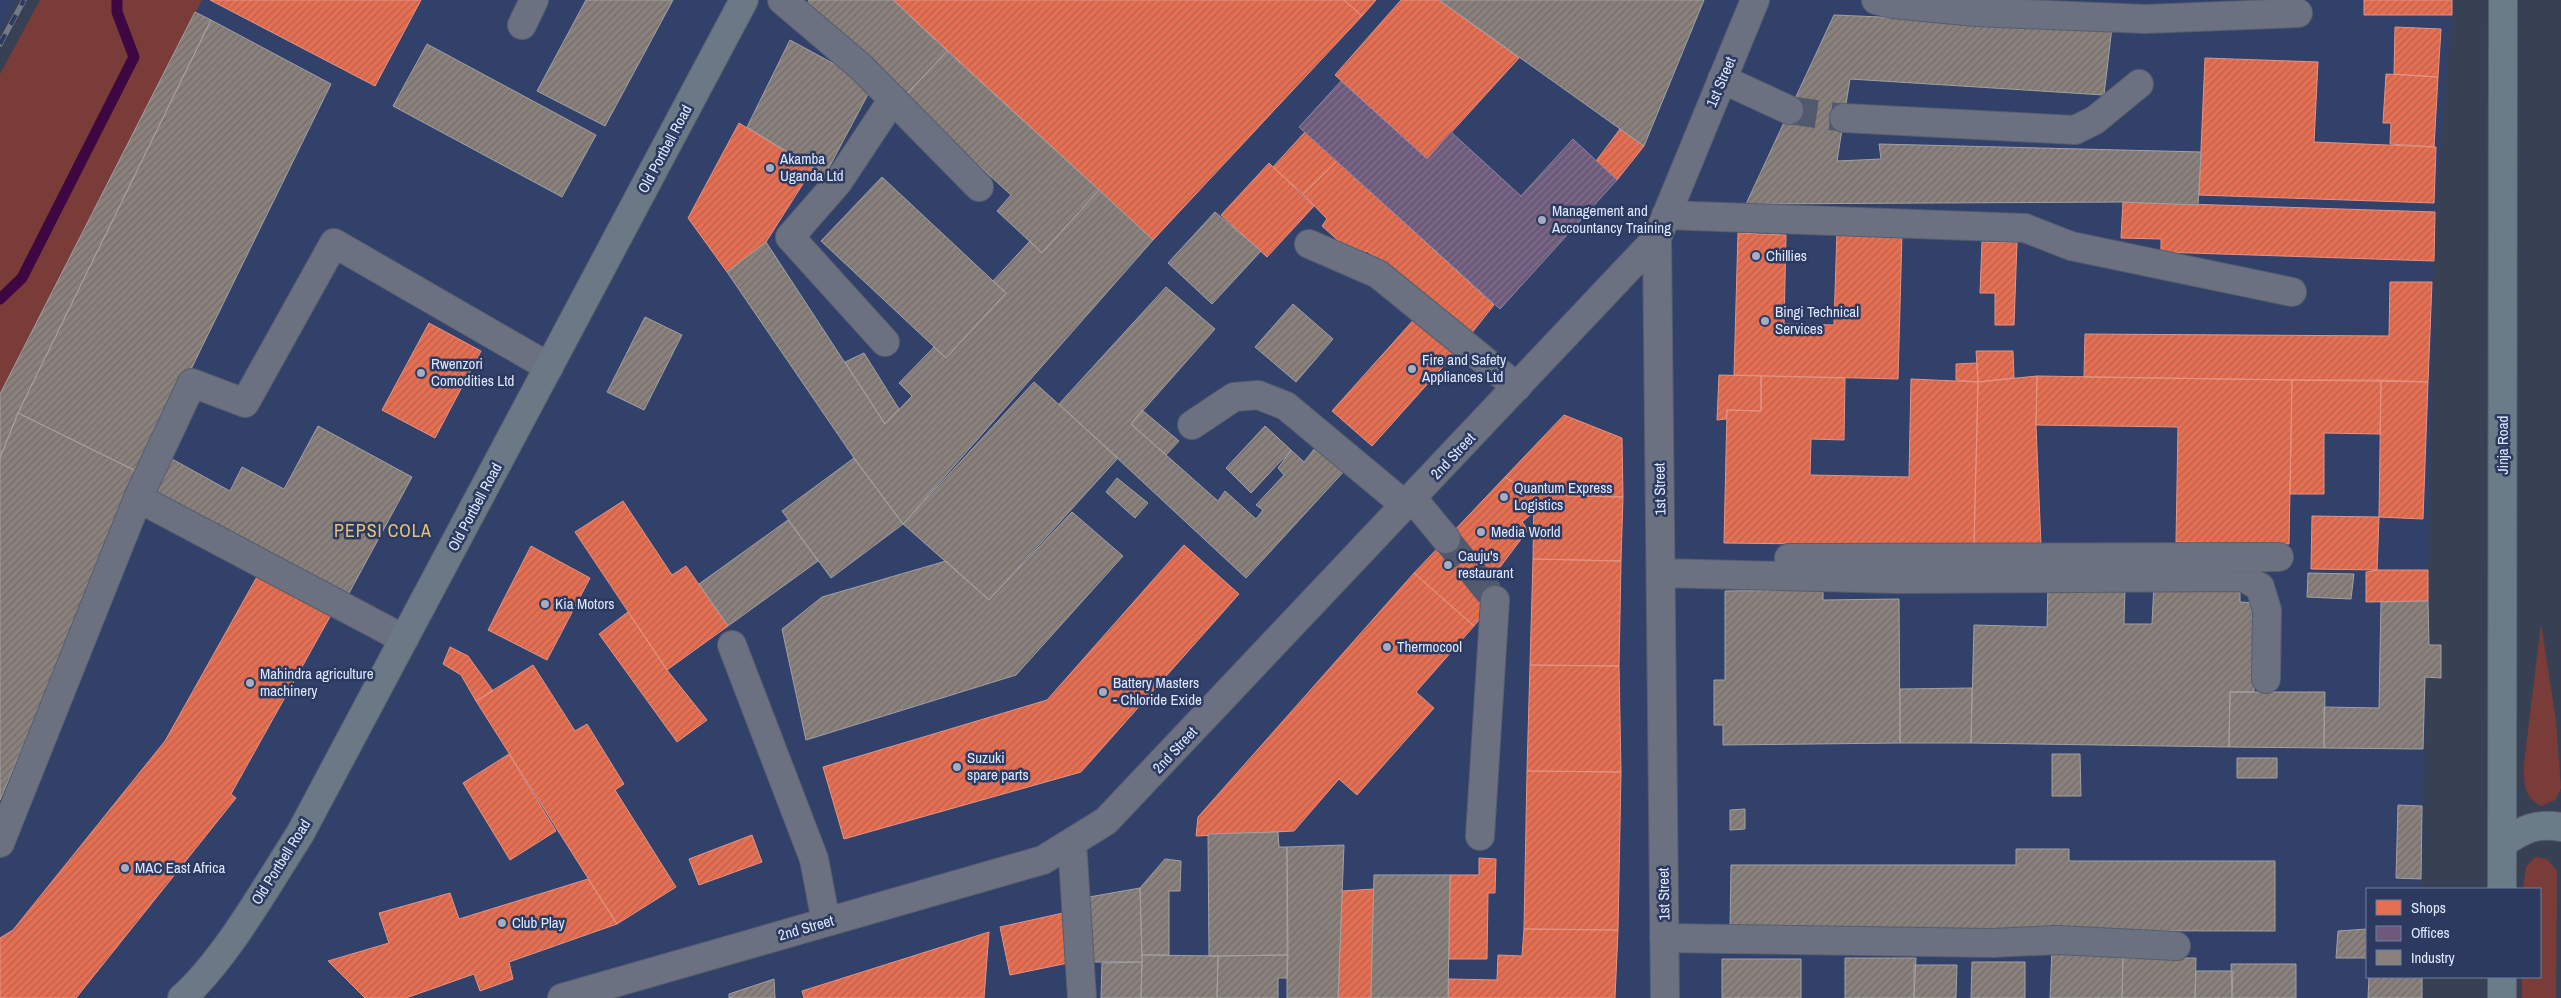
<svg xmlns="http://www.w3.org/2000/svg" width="2561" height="998" font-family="'Archivo Narrow',sans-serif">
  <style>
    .built { fill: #32416a }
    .green { fill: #7a3c38 }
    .shops { fill: url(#shops-hatch); stroke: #e49385 }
    .offices { fill: url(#offices-hatch); stroke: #8f84a2 }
    .industry { fill: url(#industry-hatch); stroke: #a3a0a3 }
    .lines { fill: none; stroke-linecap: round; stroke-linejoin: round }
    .stream { stroke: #3d0741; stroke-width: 11 }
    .minor-tunnel { stroke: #51596e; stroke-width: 28; stroke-dasharray: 28 14; stroke-linecap: butt }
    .minor-casing { stroke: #565d6f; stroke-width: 30 }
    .major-casing { stroke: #565d6f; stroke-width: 30 }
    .highway-casing { stroke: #565d6f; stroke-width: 30 }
    .minor { stroke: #6b7181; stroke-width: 28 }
    .major { stroke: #6b7885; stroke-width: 28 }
    .highway { stroke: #6b7c89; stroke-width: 28 }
    .rail-casing { stroke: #747988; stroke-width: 5.5 }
    .rail { stroke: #2c3a60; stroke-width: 4; stroke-dasharray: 11; stroke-linecap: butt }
    .poi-dot { fill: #a3adc3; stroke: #2c3a60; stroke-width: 2 }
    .labels { text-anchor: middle; stroke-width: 5; stroke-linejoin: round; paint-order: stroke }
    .street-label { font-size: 15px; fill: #dde7ff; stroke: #2c3a60 }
    .poi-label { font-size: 15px; fill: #dde7ff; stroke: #2c3a60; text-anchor: start }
    .quarter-label { font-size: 18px; letter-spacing: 1px; fill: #e3c479; stroke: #2c3a60 }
  </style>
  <defs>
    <pattern id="shops-hatch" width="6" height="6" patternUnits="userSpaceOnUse" patternTransform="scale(1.25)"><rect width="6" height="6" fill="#e76f51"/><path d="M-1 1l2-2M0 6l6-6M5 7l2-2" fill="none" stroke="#b66250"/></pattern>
    <pattern id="offices-hatch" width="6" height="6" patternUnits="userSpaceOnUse" patternTransform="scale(1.25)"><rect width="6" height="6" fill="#6d597a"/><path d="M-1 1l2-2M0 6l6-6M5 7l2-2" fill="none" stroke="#81718e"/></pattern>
    <pattern id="industry-hatch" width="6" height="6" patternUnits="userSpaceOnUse" patternTransform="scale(1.25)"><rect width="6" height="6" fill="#8a817c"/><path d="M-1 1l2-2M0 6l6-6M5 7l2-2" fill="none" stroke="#716c6b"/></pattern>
  </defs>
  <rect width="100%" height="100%" fill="#384054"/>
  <path class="built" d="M0 0H17L0 31Z
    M202 0H2453L2435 212 2422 889H2367V977H2421L2420 998H0V458L211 20 195 12Z"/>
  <path class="green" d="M40 0H202L0 394V74Z
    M2541 623 2556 721 2561 788 2555 800 2542 806C2523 798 2524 783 2524 764Z
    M2535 857 2547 859 2557 871 2556 998H2522V977H2540V889H2523L2526 867Z"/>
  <path class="shops" d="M210 0H421L375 86Z
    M893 0H1344L1362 16 1153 240Z
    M1344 0H1376L1362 16Z
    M1401 0H1439L1519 58 1427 159 1335 75Z
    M2364 0H2452V15H2364Z
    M2395 27 2441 29 2438 77 2394 74Z
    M2205 58 2318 62 2314 142 2436 147 2434 203 2199 195Z
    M2386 74 2438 77 2434 147 2390 144 2391 123H2383Z
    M739 123 813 168 766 242 727 272 688 218Z
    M1620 129 1644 146 1617 180 1596 161Z
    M1305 132 1337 161 1303 194 1273 167Z
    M1337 161 1494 305 1467 339 1367 251 1360 260 1322 226 1327 219 1303 194Z
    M1269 163 1314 206 1267 257 1221 215Z
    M2123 202 2435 212 2434 261 2161 252V239L2121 238Z
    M1837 231 1902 233 1898 379 1734 375 1738 233 1786 235 1784 324 1834 325Z
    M1982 242H2017L2014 325H1995V293H1980Z
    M2390 282H2432L2428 382 2084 377 2085 334 2389 336Z
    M1417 316 1456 352 1372 446 1332 411Z
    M429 323 481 351 435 438 382 410Z
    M1976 351H2013L2014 378 1978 382Z
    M1977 363 1978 382 1956 380V364Z
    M1719 375 1761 376V411L1727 410 1726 419 1717 420Z
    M1761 376 1845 378 1844 440 1811 439 1810 475 1909 477 1911 379 1978 382 1974 546 1724 543 1727 410 1761 411Z
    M2037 376 2036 425 2041 546H1974L1978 382Z
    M2037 376 2292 380 2289 544 2176 542 2178 427 2036 425Z
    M2292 380H2381L2380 434 2324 433V494H2290Z
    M2381 380 2428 382 2423 519 2379 517Z
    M1564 415 1622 438 1623 497 1534 495 1505 477Z
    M1505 477 1534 495V512L1522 522 1528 530 1491 579 1497 583 1495 600 1474 626 1414 573Z
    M1534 495 1623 497 1621 561 1533 559Z
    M623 501 672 575 686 566 728 626 667 670 575 532Z
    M2312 516 2379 517 2377 570 2311 569Z
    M1184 545 1239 594 1081 772 844 839 823 767 1047 700Z
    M531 546 590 578 547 660 488 630Z
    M1533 559 1621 561 1619 666 1530 665Z
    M2377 570H2428V601L2366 602V572Z
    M1414 573 1474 626 1416 692 1434 708 1357 795 1339 779 1294 831 1196 836 1198 817Z
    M258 575 331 615 231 794 236 798 76 998H0V938L13 930 165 741Z
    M628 612 667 670 707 720 677 742 599 634Z
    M450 647 468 656 493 691 476 701 461 675 443 664Z
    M533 665 575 731 587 724 624 784 615 790 676 887 617 924 476 701Z
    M1530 665 1619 666 1621 772 1527 771Z
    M509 754 556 831 510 860 463 783Z
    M1527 771 1621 772 1618 930 1524 929Z
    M752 835 762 862 699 885 689 859Z
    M1479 858 1496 859 1495 893H1488L1487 959H1449L1450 875H1479Z
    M588 879 617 924 509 962 513 979 480 991 474 974 406 998H365L328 961 389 943 379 913 450 893 459 919Z
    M1374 889 1371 998H1338L1342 891Z
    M1063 913 1073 962 1010 975 1000 927Z
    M1524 929 1618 930 1615 998H1448L1449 979 1497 980 1498 955 1522 956Z
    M989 932 984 998H804L802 991Z"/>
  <path class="offices" d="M1341 81 1427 159 1451 132 1521 196 1573 139 1617 180 1500 309 1299 127Z"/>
  <path class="industry" d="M586 0H673L605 126 537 91Z
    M809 0H893L947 51 904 97 806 5Z
    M1439 0H1704L1644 146Z
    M195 12 211 20 18 413 0 458V394Z
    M1834 15 2112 27 2104 95 1850 79 1837 161 1881 159 1879 144 2201 152 2198 205 2123 202 1746 204Z
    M211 20 331 84 140 473 18 413Z
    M790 40 873 85 825 175 747 127Z
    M427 44 596 135 562 197 393 106Z
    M947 51 1099 190 1042 253 997 211 1011 195 904 97Z
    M882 177 1006 293 946 358 821 241Z
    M1099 190 1153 240 903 524 854 458 727 272 766 242 885 424 912 396 899 383 934 347 946 358 1006 293 993 281 1030 241 1042 253Z
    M1215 212 1261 251 1212 304 1168 263Z
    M1166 287 1215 329 1131 424 1218 501 1225 491 1256 519 1263 510 1256 505 1284 475 1278 468 1291 450 1304 462 1319 443 1347 468 1246 578 1059 404Z
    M1293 304 1333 339 1296 382 1255 347Z
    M645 317 682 335 644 410 607 392Z
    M864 353 899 409 885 424 845 362Z
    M1034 382 1118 458 989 600 903 524Z
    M1142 410 1179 441 1166 455 1131 424Z
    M18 413 140 473 0 800V458Z
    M318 426 412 477 348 595 154 491 172 459 230 491 242 467 284 489Z
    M1265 426 1291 450 1251 493 1226 468Z
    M854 458 903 524 831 578 782 511Z
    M1117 478 1148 503 1135 518 1106 492Z
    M1072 512 1123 556 1016 675 806 740 782 629 822 597 946 561 989 600Z
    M788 520 818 561 728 626 699 584Z
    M2308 573 2354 574 2351 599 2307 597Z
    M2154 583 2240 585V602L2256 603 2254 692H2230L2229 747 1971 743 1974 625 2047 627 2048 585 2125 586 2124 624H2152Z
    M1823 590V600L1899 599 1900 743 1723 745V725H1714V680H1725V591Z
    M2428 601 2429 645H2441V678L2425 677 2423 749 2324 748V707L2379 708 2381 602Z
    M1972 688 1971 743H1900V689Z
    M2230 692H2325L2324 748 2229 747Z
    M2052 754H2080L2081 796H2052Z
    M2237 758H2277V778H2237Z
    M2398 805 2422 806 2421 879 2396 878Z
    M1745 809V829L1730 830V810Z
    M1278 832 1279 847H1287L1288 955 1209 956 1208 834Z
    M1344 845 1338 998H1287V847Z
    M2016 849H2069V861H2275V931L1730 930 1731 865H2016Z
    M1165 859 1181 861 1180 891H1169V955H1142L1140 888Z
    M1374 875H1450L1448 998H1371Z
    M1140 888 1142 962H1088L1089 897Z
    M2367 929V958H2336L2338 931Z
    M2052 948 2123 949 2122 998H2050Z
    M1142 955 1218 956 1217 998H1141Z
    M1288 955 1287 978H1278V998H1217L1218 956Z
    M1845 958H1916L1914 998H1845Z
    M2123 958H2196L2195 998H2122Z
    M1722 959H1801V998H1722Z
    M1142 962 1141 998H1101L1102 963Z
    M1972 962H2025V998H1971Z
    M2231 964H2296V998H2232Z
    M1914 965H1957L1956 998H1914Z
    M2196 971H2233L2232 998H2195Z
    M2369 977H2422V998H2368Z
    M774 979 775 998H729V994Z"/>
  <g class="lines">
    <path class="stream" d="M0 299 22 278 134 57 117 12V0"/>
    <path class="minor-tunnel" d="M1789 110 1844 118
      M1446 539 1495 600"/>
    <g class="minor-casing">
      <path id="minor" d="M782 0 861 67 979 187
        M1876 0 1893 4 1976 12 2145 19 2298 13
        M522 25 534 0
        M1722 79 1789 110
        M1844 118 2075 130 2095 120 2139 84
        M1666 215 2025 228 2071 246 2292 292
        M1309 244 1378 274 1517 387
        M885 342 790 237 838 182 893 99
        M1192 425 1234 397 1258 395 1286 406 1406 506
        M138 498 404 639
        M1413 499 1446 539
        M1789 558 2279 557
        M1661 573 1898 579 2243 577 2260 587 2267 610 2266 679
        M732 645 814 859 826 922
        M1480 836 1495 600
        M1072 842 1082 998
        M0 843 138 498 192 383 245 403 334 243 549 367
        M1664 938 1992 943 2057 940 2176 946
        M562 998 1043 860 1106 821 1657 238
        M1665 998 1657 238 1755 0"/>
    </g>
    <g class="major-casing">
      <path id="major" d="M182 998C226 959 267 885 300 834L744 0"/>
    </g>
    <g class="highway-casing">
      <path id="highway" d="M2503 843C2524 829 2535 823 2561 827
        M2502 889 2503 0
        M2502 998V977"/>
    </g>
    <use href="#minor" class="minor"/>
    <use href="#major" class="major"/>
    <use href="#highway" class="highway"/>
    <g class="rail-casing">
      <path id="rail" d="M0 44 24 0"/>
    </g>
    <use href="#rail" class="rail"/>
  </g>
  <g class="poi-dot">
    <circle cx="770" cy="168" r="5"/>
    <circle cx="1542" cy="220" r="5"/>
    <circle cx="1756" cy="256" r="5"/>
    <circle cx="1765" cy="321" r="5"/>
    <circle cx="1412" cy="369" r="5"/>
    <circle cx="421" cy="373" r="5"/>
    <circle cx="1504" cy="497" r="5"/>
    <circle cx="1481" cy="532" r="5"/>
    <circle cx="1448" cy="565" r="5"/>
    <circle cx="545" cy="604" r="5"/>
    <circle cx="1387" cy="647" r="5"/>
    <circle cx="250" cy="683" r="5"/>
    <circle cx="1103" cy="692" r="5"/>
    <circle cx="957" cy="767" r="5"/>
    <circle cx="125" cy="868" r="5"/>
    <circle cx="502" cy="923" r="5"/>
  </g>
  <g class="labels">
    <g class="street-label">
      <text transform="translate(1721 82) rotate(-67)" y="5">1st Street</text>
      <text transform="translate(665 149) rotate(-62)" y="5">Old Portbell Road</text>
      <text transform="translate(2503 445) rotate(-90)" y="5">Jinja Road</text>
      <text transform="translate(1453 456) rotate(-47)" y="5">2nd Street</text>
      <text transform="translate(1660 489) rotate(-91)" y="5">1st Street</text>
      <text transform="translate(475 507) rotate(-62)" y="5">Old Portbell Road</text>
      <text transform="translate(1175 750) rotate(-47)" y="5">2nd Street</text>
      <text transform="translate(281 862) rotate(-58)" y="5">Old Portbell Road</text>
      <text transform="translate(1664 894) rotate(-91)" y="5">1st Street</text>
      <text transform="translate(806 928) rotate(-16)" y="5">2nd Street</text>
    </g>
    <g class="poi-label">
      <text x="780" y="164">Akamba<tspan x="780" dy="17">Uganda Ltd</tspan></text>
      <text x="1552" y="216">Management and<tspan x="1552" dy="17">Accountancy Training</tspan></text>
      <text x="1766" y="261">Chillies</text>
      <text x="1775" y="317">Bingi Technical<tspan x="1775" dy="17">Services</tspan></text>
      <text x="1422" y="365">Fire and Safety<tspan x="1422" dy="17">Appliances Ltd</tspan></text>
      <text x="431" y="369">Rwenzori<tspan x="431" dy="17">Comodities Ltd</tspan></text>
      <text x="1514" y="493">Quantum Express<tspan x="1514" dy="17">Logistics</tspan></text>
      <text x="1491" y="537">Media World</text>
      <text x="1458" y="561">Cauju's<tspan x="1458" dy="17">restaurant</tspan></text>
      <text x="555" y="609">Kia Motors</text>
      <text x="1397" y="652">Thermocool</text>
      <text x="260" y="679">Mahindra agriculture<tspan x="260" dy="17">machinery</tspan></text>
      <text x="1113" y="688">Battery Masters<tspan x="1113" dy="17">- Chloride Exide</tspan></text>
      <text x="967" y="763">Suzuki<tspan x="967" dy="17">spare parts</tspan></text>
      <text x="135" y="873">MAC East Africa</text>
      <text x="512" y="928">Club Play</text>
    </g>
    <g class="quarter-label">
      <text x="383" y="537">PEPSI COLA</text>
    </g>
  </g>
  <rect x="2366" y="888" width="175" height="90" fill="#2c3a60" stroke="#737fa0"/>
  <rect x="2376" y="900" width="25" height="15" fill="#e76f51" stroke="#737fa0"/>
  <text x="2411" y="913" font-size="15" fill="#dde7ff">Shops</text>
  <rect x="2376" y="926" width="25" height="15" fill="#6d597a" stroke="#737fa0"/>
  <text x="2411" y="938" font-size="15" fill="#dde7ff">Offices</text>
  <rect x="2376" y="950" width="25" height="15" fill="#8a817c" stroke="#737fa0"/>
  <text x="2411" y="963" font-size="15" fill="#dde7ff">Industry</text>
</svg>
